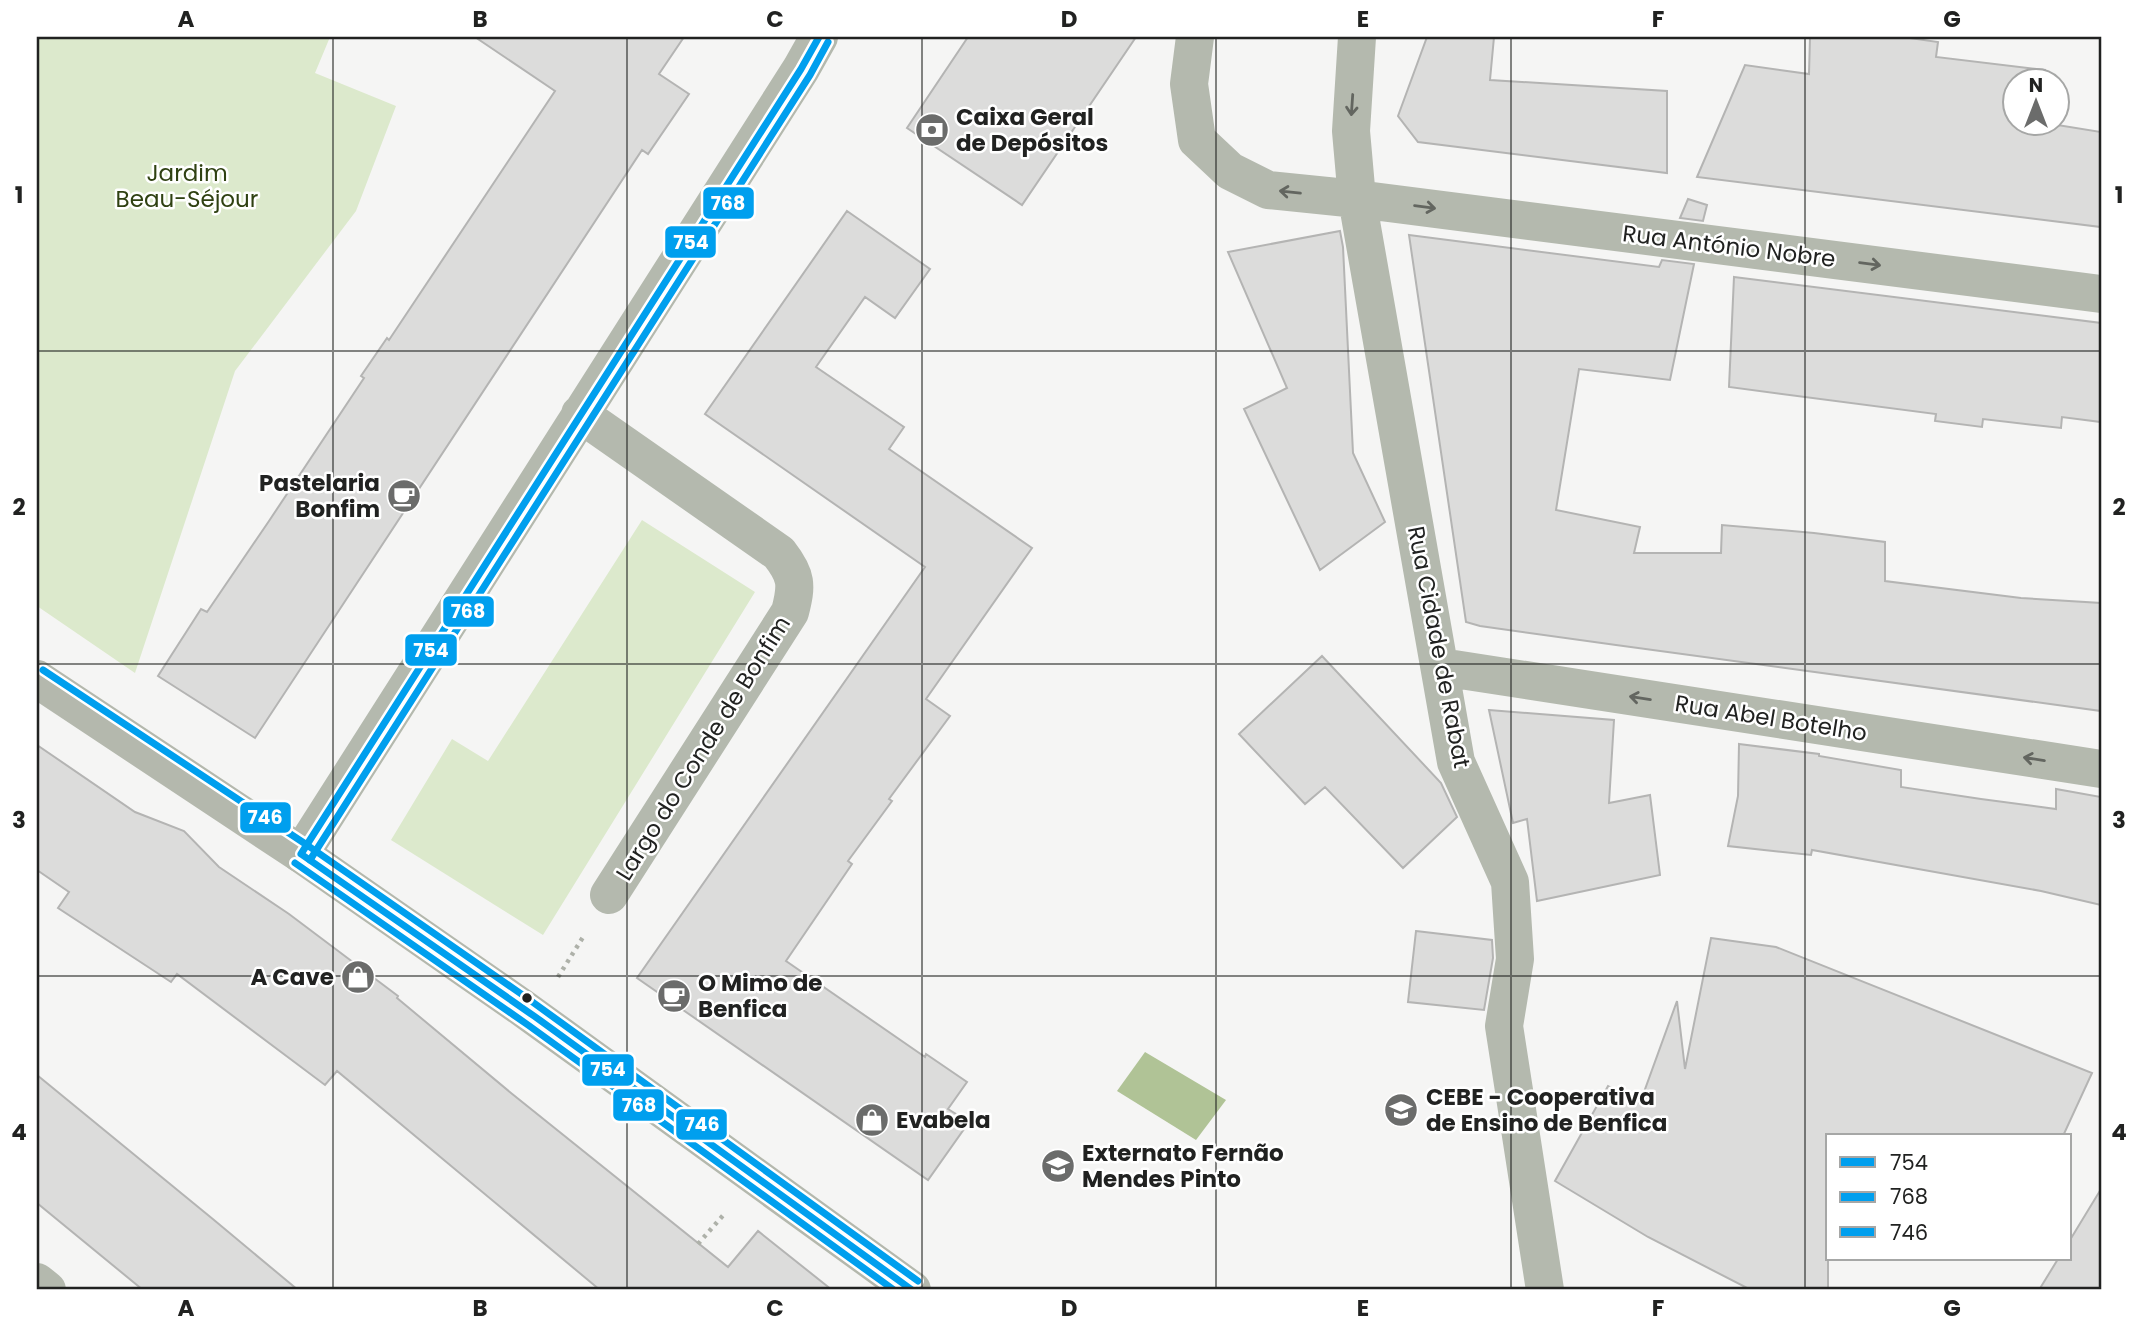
<svg xmlns="http://www.w3.org/2000/svg" width="2138" height="1327" font-family="Poppins,sans-serif">
  <style>
    .green { fill: #dce9cc }
    .water { fill: #b0c396 }
    .building { fill: #dcdcdb; stroke: #b4b4b3; stroke-width: 2 }
    .lines { fill: none; stroke-linecap: round; stroke-linejoin: round }
    .path { stroke: #aeb1a9; stroke-width: 4.5; stroke-dasharray: 3.5 5; stroke-linecap: butt }
    .street { stroke: #b4b9ae; stroke-width: 38 }
    .secondary { stroke: #b4b8ad; stroke-width: 38 }
    .bus-1-casing { stroke: #fff; stroke-width: 12 }
    .bus-2-casing { stroke: #fff; stroke-width: 12 }
    .bus-3-casing { stroke: #fff; stroke-width: 12 }
    .bus-1 { stroke: #009fee; stroke-width: 7 }
    .bus-2 { stroke: #009fee; stroke-width: 7 }
    .bus-3 { stroke: #009fee; stroke-width: 7 }
    .oneway { stroke: #636660 }
    .grid { fill: none; stroke: #212221; stroke-width: 2; stroke-opacity: 0.55 }
    .bus-dot { fill: #212221; stroke: #fff; stroke-width: 2.5 }
    .labels { text-anchor: middle; stroke-width: 5; stroke-linejoin: round; paint-order: stroke }
    .poi-label { font-size: 23px; font-weight: bold; fill: #212221; stroke: #fff; text-anchor: start }
    .park-label { font-size: 23px; fill: #2f4112; stroke: #fff }
    .street-label { font-size: 23px; fill: #212221; stroke: #fff }
    .line-badge { stroke: #fff; stroke-width: 2.5 }
    .badge-label { font-size: 19px; text-anchor: middle; font-weight: bold; fill: #fff }
    .neatline { fill: none; stroke: #212221; stroke-width: 2.5 }
    .grid-label { font-size: 23px; text-anchor: middle; font-weight: bold; fill: #212221 }
  </style>
  <rect width="100%" height="100%" fill="#f5f5f4"/>
  <path class="green" d="M37 37H330L315 73 396 106 356 211 235 371 135 673 37 606Z
    M642 520 755 592 543 935 391 840 452 739 488 761Z"/>
  <path class="water" d="M1145 1052 1226 1100 1196 1140 1117 1091Z"/>
  <path class="building" d="M475 37H684L659 74 689 94 648 154 642 150 255 738 158 676 201 609 207 612 269 521 364 378 361 376 387 338 389 340 555 91Z
    M968 37H1136L1022 205 907 128Z
    M1427 37H1494L1490 80 1667 91V173L1418 142 1398 116Z
    M1810 37H1903L1938 42 1936 57 2045 70 2044 80H2015V122H2039L2101 132V227L1697 177 1745 65 1809 74Z
    M1688 199 1707 205 1703 221 1680 218Z
    M847 211 930 269 895 318 865 297 816 367 904 427 889 449 1032 548 926 699 950 716 889 799 892 801 848 861 852 864 786 961 925 1057 926 1054 967 1082 948 1109 969 1122 928 1180 637 978 925 567 705 414Z
    M1340 231 1343 247 1353 453 1385 522 1320 570 1244 409 1287 388 1228 252Z
    M1409 235 1659 267 1662 260 1694 264 1670 380 1579 369 1556 510 1640 527 1634 553H1721L1722 525 1814 533 1885 542V581L2021 598 2101 603V711L1616 645 1480 626 1466 622Z
    M1734 277 2101 323V422L2062 417 2061 428 1983 419 1982 427 1935 421 1936 414 1729 387Z
    M1322 656 1441 783 1457 817 1403 868 1325 787 1305 804 1239 734Z
    M1489 710 1614 720 1609 803 1650 795 1660 875 1537 901 1527 819 1513 823Z
    M1739 744 1819 754V756L1901 770V787L1981 799 2056 809V789L2101 797V905L2041 891 1812 850 1811 855 1728 846 1738 796Z
    M37 745 135 812 184 831 219 867 289 914 398 996 397 998 511 1093 728 1267 758 1231 832 1290H600L337 1071 325 1085 177 974 171 982 58 908 69 892 37 870Z
    M1416 931 1492 940 1493 958 1484 1010 1408 1002Z
    M1711 938 1776 947 2092 1073 2063 1136H1828V1290H1751L1648 1237 1555 1181 1608 1086 1640 1103 1677 1001 1685 1069Z
    M37 1075 214 1220 298 1290H143L37 1203Z
    M2101 1189V1290H2039L2058 1259H2070V1240Z"/>
  <g class="lines">
    <path class="path" d="M558 977 585 934
      M698 1244 726 1212"/>
    <path class="street" d="M1195 37 1189 84 1197 140 1230 171 1268 190 1357 199 2101 294
      M1357 37 1351 131 1357 199 1456 762 1510 882 1515 959 1504 1026 1545 1290
      M580 414 779 553C797 576 797 585 790 612L609 895
      M1441 667 2101 769
      M301 854 801 69 819 37
      M37 1282 47 1290"/>
    <path class="secondary" d="M37 679 301 854 521 1007 912 1290"/>
    <g class="bus-1-casing">
      <path id="bus-1" d="M301 854 801 69 819 37
        M301 854 534 1016 912 1290"/>
    </g>
    <g class="bus-2-casing">
      <path id="bus-2" d="M310 860 810 75 828 42
        M295 863 528 1025 894 1290"/>
    </g>
    <g class="bus-3-casing">
      <path id="bus-3" d="M43 670 307 845 527 998 918 1281"/>
    </g>
    <use href="#bus-1" class="bus-1"/>
    <use href="#bus-2" class="bus-2"/>
    <use href="#bus-3" class="bus-3"/>
  </g>
  <defs><path id="oneway-shaft" d="M-6 0H5M1.5-3L5.5 0L1.5 3" fill="none" stroke-width="1.6" stroke-linecap="round" stroke-linejoin="round" transform="scale(1.75)"/></defs>
  <g class="oneway">
    <use href="#oneway-shaft" transform="translate(1352 105) rotate(94)"/>
    <use href="#oneway-shaft" transform="translate(1290 192) rotate(-174)"/>
    <use href="#oneway-shaft" transform="translate(1425 207) rotate(7)"/>
    <use href="#oneway-shaft" transform="translate(1870 264) rotate(7)"/>
    <use href="#oneway-shaft" transform="translate(1640 698) rotate(-171)"/>
    <use href="#oneway-shaft" transform="translate(2034 759) rotate(-171)"/>
  </g>
  <path class="grid" d="M333 37V1290M627 37V1290M922 37V1290M1216 37V1290M1511 37V1290M1805 37V1290M37 351H2101M37 664H2101M37 976H2101"/>
  <defs>
    <g id="bank-disc" transform="scale(1.75)"><circle r="9.5" fill="#6b6c6b" stroke="#fff"/><path d="M-6-4H6V4H-6ZM0-2.3a2.3 2.3 0 1 0 0 4.6a2.3 2.3 0 1 0 0-4.6Z" fill="#fff"/></g>
    <g id="cafe-disc" transform="scale(1.75)"><circle r="9.5" fill="#6b6c6b" stroke="#fff"/><path d="M-5.5-4.5H6V0H3Q3 3.5 0 3.5H-2.5Q-5.5 3.5-5.5 0ZM3-3.2v2h1.7v-2ZM-6 4.5H4V6H-6Z" fill="#fff"/></g>
    <g id="shop-disc" transform="scale(1.75)"><circle r="9.5" fill="#6b6c6b" stroke="#fff"/><path d="M-5-2.5h2.3a2.7 3.5 0 0 1 5.4 0H5L5.5 6h-11ZM-1.5-2.5h3a1.5 2.3 0 0 0-3 0Z" fill="#fff"/></g>
    <g id="school-disc" transform="scale(1.75)"><circle r="9.5" fill="#6b6c6b" stroke="#fff"/><path d="M0-5L7-2L0 1L-7-2ZM-4 1L0 2.5L4 1V4Q0 6-4 4Z" fill="#fff"/></g>
  </defs>
  <g fill-rule="evenodd">
    <use href="#bank-disc" x="932" y="130"/>
    <use href="#cafe-disc" x="404" y="496"/>
    <use href="#shop-disc" x="358" y="977"/>
    <use href="#cafe-disc" x="674" y="996"/>
    <use href="#school-disc" x="1401" y="1110"/>
    <use href="#shop-disc" x="872" y="1120"/>
    <use href="#school-disc" x="1058" y="1166"/>
  </g>
  <circle class="bus-dot" cx="527" cy="998" r="6"/>
  <g class="labels">
    <g class="poi-label">
      <text x="956" y="125">Caixa Geral<tspan x="956" dy="26">de Depósitos</tspan></text>
      <text x="380" y="491" text-anchor="end">Pastelaria<tspan x="380" dy="26">Bonfim</tspan></text>
      <text x="334" y="985" text-anchor="end">A Cave</text>
      <text x="698" y="991">O Mimo de<tspan x="698" dy="26">Benfica</tspan></text>
      <text x="1426" y="1105">CEBE - Cooperativa<tspan x="1426" dy="26">de Ensino de Benfica</tspan></text>
      <text x="896" y="1128">Evabela</text>
      <text x="1082" y="1161">Externato Fernão<tspan x="1082" dy="26">Mendes Pinto</tspan></text>
    </g>
    <g class="park-label">
      <text x="187" y="181">Jardim<tspan x="187" dy="26">Beau-Séjour</tspan></text>
    </g>
    <g class="street-label">
      <text transform="translate(1729 246) rotate(7)" y="8">Rua António Nobre</text>
      <text transform="translate(1439 647) rotate(79)" y="8">Rua Cidade de Rabat</text>
      <text transform="translate(1771 718) rotate(9)" y="8">Rua Abel Botelho</text>
      <text transform="translate(703 748) rotate(-58)" y="8">Largo do Conde de Bonfim</text>
    </g>
  </g>
  <g class="line-badge">
    <rect x="702" y="186" width="53" height="34" rx="7" fill="#009fee"/>
    <rect x="664" y="225" width="53" height="34" rx="7" fill="#009fee"/>
    <rect x="442" y="595" width="53" height="33" rx="7" fill="#009fee"/>
    <rect x="404" y="633" width="54" height="34" rx="7" fill="#009fee"/>
    <rect x="239" y="801" width="53" height="33" rx="7" fill="#009fee"/>
    <rect x="581" y="1053" width="54" height="34" rx="7" fill="#009fee"/>
    <rect x="612" y="1088" width="53" height="34" rx="7" fill="#009fee"/>
    <rect x="675" y="1108" width="53" height="33" rx="7" fill="#009fee"/>
  </g>
  <g class="badge-label">
    <text x="728" y="210">768</text>
    <text x="691" y="249">754</text>
    <text x="468" y="618">768</text>
    <text x="431" y="657">754</text>
    <text x="265" y="824">746</text>
    <text x="608" y="1076">754</text>
    <text x="639" y="1112">768</text>
    <text x="702" y="1131">746</text>
  </g>
  <rect width="2138" height="1327" fill="none" stroke="#ffffff" stroke-width="77"/>
  <rect x="1826" y="1134" width="245" height="126" fill="#ffffff" stroke="#a6a7a6" stroke-width="2"/>
  <rect x="1840" y="1157" width="35" height="10" fill="#009fee" stroke="#a6a7a6" stroke-width="2"/>
  <text x="1890" y="1170" font-size="21" fill="#212221">754</text>
  <rect x="1840" y="1192" width="35" height="10" fill="#009fee" stroke="#a6a7a6" stroke-width="2"/>
  <text x="1890" y="1204" font-size="21" fill="#212221">768</text>
  <rect x="1840" y="1227" width="35" height="10" fill="#009fee" stroke="#a6a7a6" stroke-width="2"/>
  <text x="1890" y="1240" font-size="21" fill="#212221">746</text>
  <g transform="translate(2036 102)"><circle r="33" fill="#ffffff" stroke="#a6a7a6" stroke-width="2"/>
  <path d="M0-5L12 26L0 18L-12 26Z" fill="#6b6c6b"/>
  <text y="-10" font-size="19" font-weight="bold" text-anchor="middle" fill="#212221">N</text>
  </g>
  <rect x="38" y="38" width="2062" height="1250" class="neatline"/>
  <g class="grid-label">
    <text x="186" y="27">A</text>
    <text x="480" y="27">B</text>
    <text x="775" y="27">C</text>
    <text x="1069" y="27">D</text>
    <text x="1363" y="27">E</text>
    <text x="1658" y="27">F</text>
    <text x="1952" y="27">G</text>
    <text x="19" y="203">1</text>
    <text x="2119" y="203">1</text>
    <text x="19" y="515">2</text>
    <text x="2119" y="515">2</text>
    <text x="19" y="828">3</text>
    <text x="2119" y="828">3</text>
    <text x="19" y="1140">4</text>
    <text x="2119" y="1140">4</text>
    <text x="186" y="1316">A</text>
    <text x="480" y="1316">B</text>
    <text x="775" y="1316">C</text>
    <text x="1069" y="1316">D</text>
    <text x="1363" y="1316">E</text>
    <text x="1658" y="1316">F</text>
    <text x="1952" y="1316">G</text>
  </g>
</svg>
